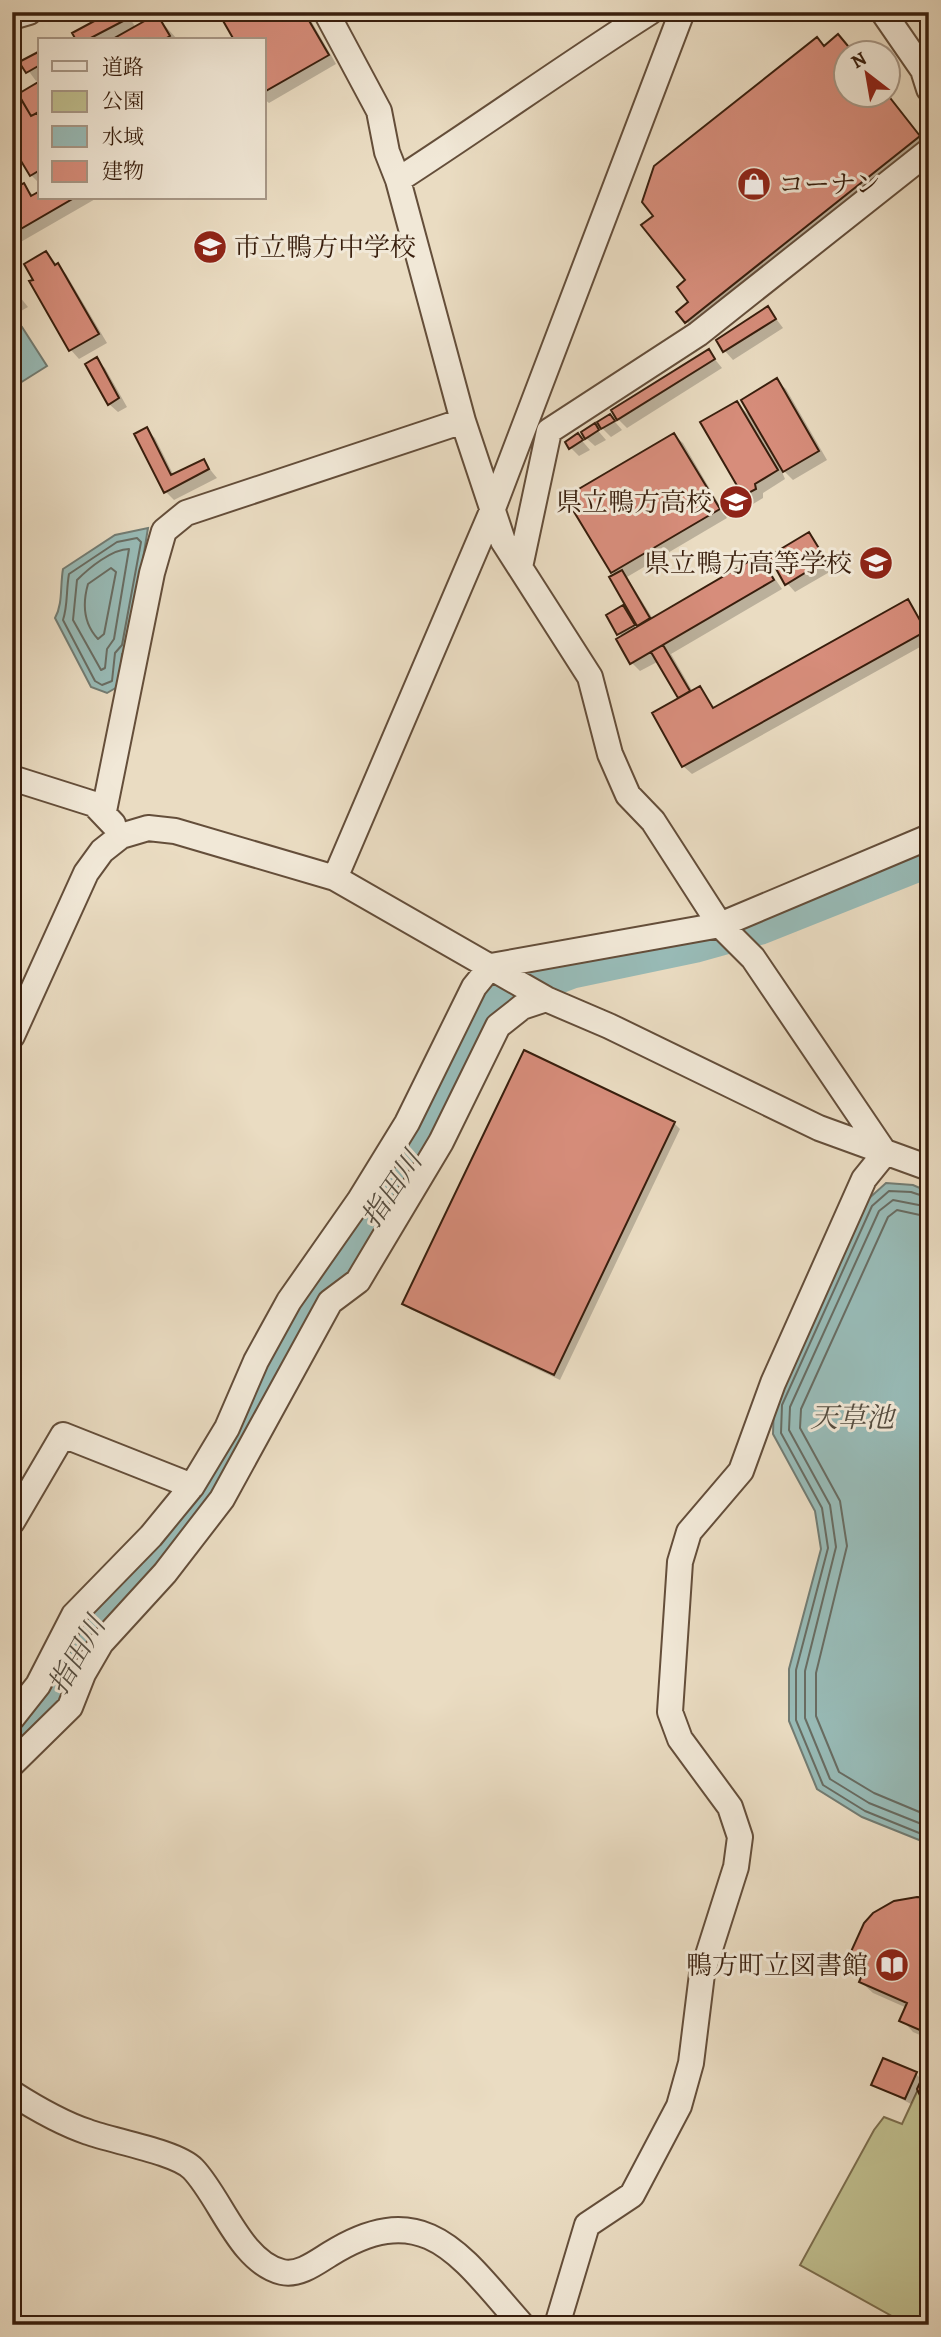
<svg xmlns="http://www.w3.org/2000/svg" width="941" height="2337" font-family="Alegreya,'Noto Serif JP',serif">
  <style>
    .green { fill: #bfbe8e; stroke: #7c6e4e; stroke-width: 2 }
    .water { fill: #98bbb7; stroke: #727c73; stroke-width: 2 }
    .shadow { fill: #0003 }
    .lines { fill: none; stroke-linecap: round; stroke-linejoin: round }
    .shore { stroke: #686c62; stroke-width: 2 }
    .river { stroke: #98bbb7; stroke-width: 33 }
    .building { fill: #d78d7b; stroke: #381e0d; stroke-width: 2 }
    .minor-casing { stroke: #644e3a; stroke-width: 28 }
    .minor { stroke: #f1e8d7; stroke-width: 24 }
    .labels { text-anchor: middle; stroke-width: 6; stroke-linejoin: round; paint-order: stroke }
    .poi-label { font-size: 26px; fill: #381e0d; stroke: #f1e8d7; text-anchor: end }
    .water-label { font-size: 28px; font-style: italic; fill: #554d40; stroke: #f1e8d7 }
  </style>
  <rect width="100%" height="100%" fill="#eadcc2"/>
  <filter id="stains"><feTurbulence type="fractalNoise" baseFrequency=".00286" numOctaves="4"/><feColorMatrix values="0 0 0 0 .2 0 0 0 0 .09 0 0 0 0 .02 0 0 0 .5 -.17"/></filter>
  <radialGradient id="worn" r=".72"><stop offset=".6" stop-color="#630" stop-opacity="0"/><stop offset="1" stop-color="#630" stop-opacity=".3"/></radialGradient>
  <path class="green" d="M929 2066V2325H908L800 2265 874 2130 884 2117 902 2124Z"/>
  <path class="water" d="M22 327 47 366 12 388V333Z
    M148 528 128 651 122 654 119 686 107 693 91 687 55 618C63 604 60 586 63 569L115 535Z
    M886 1183 913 1185 929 1192V1844L862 1817 817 1789 789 1721V1669L821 1549 815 1511 773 1434 774 1404 866 1201Z"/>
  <path class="shadow" d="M126 12 136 28 156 16 178 40H77L74 34Z
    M220 12H306L336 64 269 103 264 99V40H236Z
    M825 47 850 48 853 52H846V94H887L929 147 698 334 678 312 691 302 688 281Z
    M40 53V79L36 81 22 62Z
    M40 83V184L31 175 20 95Z
    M23 185 34 196 40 193V198H97L12 247V191Z
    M46 253 66 274 107 343 79 359 71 350 36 281Z
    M12 287 28 307 12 316Z
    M768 308 783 328 733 360 725 351Z
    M709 352 722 368 627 428 618 419Z
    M97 360 105 368 127 407 118 412 109 404Z
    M777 381 786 389 827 460 793 480 780 467 785 479 763 493V498L753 504 744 495 737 403 751 417Z
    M610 416 622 430 611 437 602 428Z
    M594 426 606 440 595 446 586 438Z
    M146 429 155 438 174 476 203 461 217 478 174 500 166 492Z
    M674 435 683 443 727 518 627 577 653 619 760 557 782 589 671 654 693 692 700 688 715 709 908 601 929 632V642L692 774 683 766 681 699 659 661 640 671 631 662 622 637 608 615 623 607 632 616 616 576 568 498Z
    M578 436 590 450 579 456 570 447Z
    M809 535 833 570 795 592 787 583Z
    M674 1123 680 1129 560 1380 410 1309 405 1303Z
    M929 1901V2039L913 2032 902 2020 907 2008 873 1993 861 1982 866 1969 851 1956Z
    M916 2074 923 2081 911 2104 873 2084Z"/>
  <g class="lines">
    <path class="shore" d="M137 538 141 542 122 645 115 653 112 681 102 685 95 681 63 620C68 605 66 590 69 574L117 542Z
      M129 549 114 639 107 649 105 668 101 670 73 620 77 580C89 568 112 549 129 549Z
      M111 568 116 572 104 634 98 639C84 624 82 605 88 584Z
      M929 1198 911 1192 889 1191 872 1206 782 1405 781 1433 822 1508 828 1548 796 1670V1720L823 1785 865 1811 929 1837
      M929 1207 893 1200 879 1211 790 1407 789 1430 830 1505 836 1547 805 1671V1718L830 1779 869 1803 929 1827
      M929 1217 897 1210 888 1217 801 1409 800 1428 840 1501 847 1546 816 1673V1716L839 1772 874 1793 929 1816"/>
    <path class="river" d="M12 1740 54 1696 87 1625 198 1511 246 1429 309 1304 410 1168 484 1006 572 972 696 946 761 928 929 861"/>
  </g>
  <path class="building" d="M111 12H126L129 18 87 40H76L72 33Z
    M218 12H304L329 55 264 92V40H234Z
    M157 14 170 36 163 40H111Z
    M838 34 853 52H846V94H887L920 136 685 323 676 312 688 302 677 287 685 280 641 225 653 216 642 202 654 166 817 37 824 46Z
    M40 51V65L26 73 19 62Z
    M40 81V111L31 116 18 94Z
    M20 97 31 116 37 113 40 118V170L30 176 12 146V102Z
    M24 183 31 196 40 191V198H74L12 234V189Z
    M46 251 55 265 58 263 99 334 69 351 29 281 33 280 24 264Z
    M768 306 776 319 723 352 716 340Z
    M709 349 715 359 617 420 611 410Z
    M97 357 119 398 108 405 85 364Z
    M777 378 819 451 783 472 741 400Z
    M737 401 778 470 755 484 756 489 743 496 700 422Z
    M610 414 615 421 601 429 597 422Z
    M595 423 599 430 585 439 581 432Z
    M147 427 171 475 204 459 209 469 164 493 134 434Z
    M578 433 583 440 569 449 565 442Z
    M674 433 720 509 611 573 565 497Z
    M809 532 826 560 785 585 769 556Z
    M760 555 774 580 630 664 616 639Z
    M622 570 650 618 637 626 609 577Z
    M908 599 926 631 682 767 652 713 700 686 713 708Z
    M623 605 635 625 617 635 606 615Z
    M663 645 690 691 678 698 651 652Z
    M524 1050 675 1122 554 1375 402 1304Z
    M917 1897 929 1898V2034L899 2021 907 2003 859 1982 867 1964 849 1956 864 1923 873 1913 894 1901Z
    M883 2058 917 2072 905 2099 871 2085Z
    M929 2063V2115L917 2089Z"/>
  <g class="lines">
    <g class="minor-casing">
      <path id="minor" d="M326 12 379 111 387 152 398 180 463 421 503 541 590 677 610 754 628 795 653 821 720 925 753 958 885 1153 864 1179 773 1383 741 1471 689 1532 680 1562 670 1712 680 1739 730 1807 740 1837 736 1867 702 1974 691 2063 679 2106 632 2195 587 2225 557 2325
        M883 12 923 70 929 89
        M12 17 29 12
        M398 180C483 125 565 66 650 12
        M520 567 549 431 698 334 929 151
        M12 778 94 804 113 824
        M104 811 152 573 164 531 186 513 463 421
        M335 878 492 511 682 12
        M12 1036 86 873 102 851 121 836 148 828 175 831 335 878 546 999 609 1026 819 1128 929 1168
        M12 1522 63 1435 192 1486
        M12 1718 38 1685 74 1615 151 1536 192 1486 227 1428 256 1361 289 1301 359 1201 407 1123 474 987 491 966 720 925 929 837
        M12 1764 70 1707 83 1674 101 1643 165 1573 222 1499 330 1302 358 1281 441 1142 498 1026 522 1007 546 999
        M12 2093C37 2109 61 2123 88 2132 112 2141 177 2152 193 2169 221 2198 240 2262 282 2272 299 2276 317 2262 330 2254 426 2194 462 2258 522 2325"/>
    </g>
    <use href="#minor" class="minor"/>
  </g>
  <defs>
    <g id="shop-disc" transform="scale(1.75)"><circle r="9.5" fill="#8f2418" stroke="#f1e8d7"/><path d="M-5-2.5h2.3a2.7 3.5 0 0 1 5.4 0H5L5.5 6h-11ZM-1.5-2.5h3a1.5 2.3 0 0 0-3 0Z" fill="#fff"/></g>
    <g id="school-disc" transform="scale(1.75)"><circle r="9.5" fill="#8f2418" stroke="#f1e8d7"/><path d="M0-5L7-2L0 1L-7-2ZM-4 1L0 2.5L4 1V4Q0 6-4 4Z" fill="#fff"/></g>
    <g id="library-disc" transform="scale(1.75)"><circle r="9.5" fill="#8f2418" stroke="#f1e8d7"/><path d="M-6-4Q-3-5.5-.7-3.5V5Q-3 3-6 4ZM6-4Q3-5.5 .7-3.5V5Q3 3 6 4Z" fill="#fff"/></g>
  </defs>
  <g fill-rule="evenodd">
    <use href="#shop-disc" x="754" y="184"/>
    <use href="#school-disc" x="210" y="247"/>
    <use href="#school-disc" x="736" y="502"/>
    <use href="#school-disc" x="876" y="563"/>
    <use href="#library-disc" x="892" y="1965"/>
  </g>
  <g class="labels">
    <g class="poi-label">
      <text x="778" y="193" text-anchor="start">コーナン</text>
      <text x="234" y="256" text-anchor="start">市立鴨方中学校</text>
      <text x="712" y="511">県立鴨方高校</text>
      <text x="852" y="572">県立鴨方高等学校</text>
      <text x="868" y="1974">鴨方町立図書館</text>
    </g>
    <g class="water-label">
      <text transform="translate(391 1189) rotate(-56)" y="10">指田川</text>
      <text x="852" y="1427">天草池</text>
      <text transform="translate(76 1655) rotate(-60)" y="10">指田川</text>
    </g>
  </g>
  <rect width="941" height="2337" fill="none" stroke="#eadcc2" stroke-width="42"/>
  <rect x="14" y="14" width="913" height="2309" fill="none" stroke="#381e0d" stroke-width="3.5"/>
  <rect x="21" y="21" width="899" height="2295" fill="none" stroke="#381e0d" stroke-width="2"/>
  <rect x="38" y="38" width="228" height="161" fill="#f1e8d7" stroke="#a79786" stroke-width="2"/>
  <rect x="52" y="61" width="35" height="10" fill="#f1e8d7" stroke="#a79786" stroke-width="2"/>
  <text x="102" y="74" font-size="21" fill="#381e0d">道路</text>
  <rect x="52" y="91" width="35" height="21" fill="#bfbe8e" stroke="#a79786" stroke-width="2"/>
  <text x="102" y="108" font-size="21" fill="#381e0d">公園</text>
  <rect x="52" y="126" width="35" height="21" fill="#98bbb7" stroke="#a79786" stroke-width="2"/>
  <text x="102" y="144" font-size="21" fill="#381e0d">水域</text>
  <rect x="52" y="161" width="35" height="21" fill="#d78d7b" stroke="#a79786" stroke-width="2"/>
  <text x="102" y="178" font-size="21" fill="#381e0d">建物</text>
  <g transform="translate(867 74) rotate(329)"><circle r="33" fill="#f1e8d7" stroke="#a79786" stroke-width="2"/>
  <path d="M0-5L12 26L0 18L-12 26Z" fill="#8f2418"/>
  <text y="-10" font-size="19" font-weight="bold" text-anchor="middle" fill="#381e0d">N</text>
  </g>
  <rect width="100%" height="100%" filter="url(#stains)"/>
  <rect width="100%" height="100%" fill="url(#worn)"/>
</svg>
